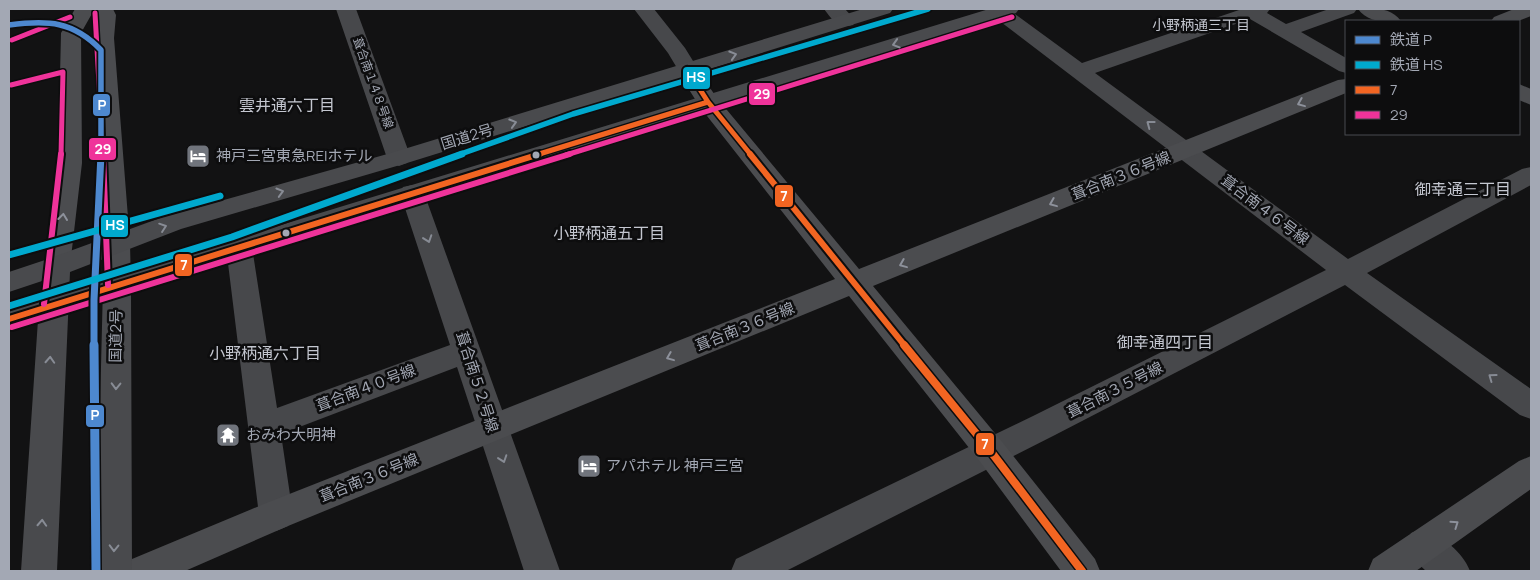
<svg xmlns="http://www.w3.org/2000/svg" width="1540" height="580" font-family="Manrope,'Noto Sans JP',sans-serif">
  <style>
    .lines { fill: none; stroke-linecap: round; stroke-linejoin: round }
    .street { fill: #47484b; fill-rule: evenodd }
    .secondary { fill: #4b4c4f; fill-rule: evenodd }
    .primary { fill: #494a4d; fill-rule: evenodd }
    .highway { fill: #494a4d; fill-rule: evenodd }
    .bus-1-far2-casing { stroke: #0d0d0e; stroke-width: 8 }
    .bus-1-far1-casing { stroke: #0d0d0e; stroke-width: 10 }
    .bus-1-casing { stroke: #0d0d0e; stroke-width: 11 }
    .bus-2-far1-casing { stroke: #0d0d0e; stroke-width: 8 }
    .bus-2-casing { stroke: #0d0d0e; stroke-width: 10 }
    .bus-1-far2 { stroke: #f26522; stroke-width: 5 }
    .bus-1-far1 { stroke: #f26522; stroke-width: 6 }
    .bus-1 { stroke: #f26522; stroke-width: 8 }
    .bus-2-far1 { stroke: #ef339a; stroke-width: 5 }
    .bus-2 { stroke: #ef339a; stroke-width: 6 }
    .rail-1-far2-casing { stroke: #0d0d0e; stroke-width: 9 }
    .rail-1-far1-casing { stroke: #0d0d0e; stroke-width: 11 }
    .rail-1-casing { stroke: #0d0d0e; stroke-width: 12 }
    .rail-2-far1-casing { stroke: #0d0d0e; stroke-width: 9 }
    .rail-2-casing { stroke: #0d0d0e; stroke-width: 11 }
    .rail-1-far2 { stroke: #4d88cf; stroke-width: 5.5 }
    .rail-1-far1 { stroke: #4d88cf; stroke-width: 7 }
    .rail-1 { stroke: #4d88cf; stroke-width: 9 }
    .rail-2-far1 { stroke: #00a9ce; stroke-width: 5.5 }
    .rail-2 { stroke: #00a9ce; stroke-width: 7 }
    .oneway { stroke: #888c95 }
    .oneway2 { stroke: #8d919b }
    .oneway3 { stroke: #878b94 }
    .bus-dot { fill: #a3a8b4; stroke: #0d0d0e; stroke-width: 2 }
    .labels { text-anchor: middle; stroke-width: 5; stroke-linejoin: round; paint-order: stroke }
    .far-street-label { font-size: 12px; fill: #a3a8b4; stroke: #0d0d0e }
    .far-neighbourhood-label { font-size: 14px; fill: #c4c7d0; stroke: #0d0d0e }
    .street-label { font-size: 15px; fill: #a3a8b4; stroke: #0d0d0e }
    .poi-label { font-size: 15px; fill: #a3a8b4; stroke: #0d0d0e; text-anchor: start }
    .neighbourhood-label { font-size: 16px; fill: #c4c7d0; stroke: #0d0d0e }
    .line-badge { stroke: #0d0d0e; stroke-width: 2 }
    .badge-label { font-size: 14px; text-anchor: middle; font-weight: bold; fill: #fff }
  </style>
  <rect width="100%" height="100%" fill="#121213"/>
  <g class="lines">
    <path class="street" d="M336 9H356L411 158 407 163 399 166 391 163 387 158Z
      M634 9H654L685 48 698 69 694 73 687 75 680 73 668 53Z
      M824 9H845L856 21 853 25C839 29 832 20 824 9Z
      M992 9H1008L1082 63 1242 9H1270L1267 13 1286 24 1329 9H1357L1354 13 1301 32 1346 58V73L1339 71 1250 19 1095 73 1348 259 1522 169 1531 167V185L1367 273 1531 389V419L1520 415 1345 285 1055 435 786 571H731L736 559 1033 416 1326 270 993 16 990 12Z
      M412 185 421 187 424 193 560 571H524L457 367 281 434 293 515 288 526 276 531 264 526 259 515 226 247 230 240 239 238 248 240 252 247 277 408 450 345 400 193 403 187Z
      M1423 528C1442 536 1463 552 1470 571H1426L1411 557 1406 545 1411 533Z"/>
    <path class="secondary" d="M75 9H113L116 15 114 38 130 243 131 285 127 292 117 295 107 292 103 285 104 243 94 38 96 15 94 10 81 33 82 163 70 266 66 273 57 276 48 273 44 266 58 163 61 33Z
      M1358 9C1373 8 1391 7 1401 21 1386 22 1368 23 1358 9Z
      M1514 9H1531V16L1518 21H1491L1494 17Z
      M687 63 694 65 717 98 859 269 1338 80 1346 79V93L873 286 1003 443 1095 559 1100 571H1061L981 463 849 296 288 526 185 571H127L132 559 264 504 835 279 700 107 676 69 680 65Z
      M1519 84 1531 89V105L1519 100Z
      M1531 456V489L1416 571H1368L1373 559 1519 461Z"/>
    <path class="primary" d="M57 256 66 259 70 266 66 273 9 292V272Z
      M117 275 127 278 131 285 127 292 9 330V308Z"/>
    <path class="highway" d="M863 9H893L890 13 407 163 181 229 70 272 57 571H21L39 305 44 266 48 259 163 217 391 153Z
      M989 9H1019L1016 13 131 291 132 571H96L103 285 107 278Z"/>
    <g class="bus-1-far2-casing">
      <path id="bus-1-far2" d="M687 69 708 102 751 155
        M536 155 708 102"/>
    </g>
    <g class="bus-1-far1-casing">
      <path id="bus-1-far1" d="M750 154 905 346
        M9 319 540 154"/>
    </g>
    <g class="bus-1-casing">
      <path id="bus-1" d="M904 345 992 453 1082 571"/>
    </g>
    <g class="bus-2-far1-casing">
      <path id="bus-2-far1" d="M95 13 103 155
        M12 40 70 17
        M11 85 63 72 61 155
        M566 155 1012 17"/>
    </g>
    <g class="bus-2-casing">
      <path id="bus-2" d="M103 154 108 285
        M44 304 61 154
        M12 327 570 154"/>
    </g>
    <use href="#bus-1-far2" class="bus-1-far2"/>
    <use href="#bus-1-far1" class="bus-1-far1"/>
    <use href="#bus-1" class="bus-1"/>
    <use href="#bus-2-far1" class="bus-2-far1"/>
    <use href="#bus-2" class="bus-2"/>
    <g class="rail-1-far2-casing">
      <path id="rail-1-far2" d="M9 25C48 20 73 21 101 50V155"/>
    </g>
    <g class="rail-1-far1-casing">
      <path id="rail-1-far1" d="M94 346V300L101 154"/>
    </g>
    <g class="rail-1-casing">
      <path id="rail-1" d="M94 345 96 571"/>
    </g>
    <g class="rail-2-far1-casing">
      <path id="rail-2-far1" d="M458 155 573 114 928 9"/>
    </g>
    <g class="rail-2-casing">
      <path id="rail-2" d="M9 255 220 196
        M9 306 232 237 462 154"/>
    </g>
    <use href="#rail-1-far2" class="rail-1-far2"/>
    <use href="#rail-1-far1" class="rail-1-far1"/>
    <use href="#rail-1" class="rail-1"/>
    <use href="#rail-2-far1" class="rail-2-far1"/>
    <use href="#rail-2" class="rail-2"/>
  </g>
  <defs><path id="oneway-chevron" d="M-2-3.5L2.5 0L-2 3.5" fill="none" stroke-width="1.6" stroke-linecap="round" stroke-linejoin="round" transform="scale(1.25)"/></defs>
  <g class="oneway">
    <use href="#oneway-chevron" transform="translate(896 44) rotate(163)"/>
    <use href="#oneway-chevron" transform="translate(733 55) rotate(-17)"/>
    <use href="#oneway-chevron" transform="translate(513 123) rotate(-17)"/>
    <use href="#oneway-chevron" transform="translate(280 192) rotate(-16)"/>
    <use href="#oneway-chevron" transform="translate(163 227) rotate(-19)"/>
    <use href="#oneway-chevron" transform="translate(50 360) rotate(-87)"/>
    <use href="#oneway-chevron" transform="translate(116 386) rotate(91)"/>
    <use href="#oneway-chevron" transform="translate(42 523) rotate(-87)"/>
    <use href="#oneway-chevron" transform="translate(114 548) rotate(91)"/>
  </g>
  <g class="oneway2">
    <use href="#oneway-chevron" transform="translate(1301 103) rotate(158)"/>
    <use href="#oneway-chevron" transform="translate(1053 203) rotate(158)"/>
    <use href="#oneway-chevron" transform="translate(63 217) rotate(-83)"/>
    <use href="#oneway-chevron" transform="translate(903 264) rotate(158)"/>
    <use href="#oneway-chevron" transform="translate(670 357) rotate(158)"/>
    <use href="#oneway-chevron" transform="translate(1455 524) rotate(-35)"/>
  </g>
  <g class="oneway3">
    <use href="#oneway-chevron" transform="translate(1150 124) rotate(-143)"/>
    <use href="#oneway-chevron" transform="translate(428 239) rotate(71)"/>
    <use href="#oneway-chevron" transform="translate(1492 377) rotate(-144)"/>
    <use href="#oneway-chevron" transform="translate(503 459) rotate(71)"/>
  </g>
  <defs>
    <g id="hotel-square" transform="scale(1.25)"><rect x="-9" y="-9" width="18" height="18" rx="4" fill="#70747c" stroke="#0d0d0e"/><path d="M-6-4.5h1.5V1H6V5H4.5V3h-9V5H-6ZM-4 0a1.8 1.8 0 1 1 3.6 0ZM.5 0V-2.5h3Q6-2.5 6 0Z" fill="#fff"/></g>
    <g id="temple-square" transform="scale(1.25)"><rect x="-9" y="-9" width="18" height="18" rx="4" fill="#70747c" stroke="#0d0d0e"/><path d="M0-6L5-2H3V0L6.5 2.5H4V6H1.5V3h-3V6H-4V2.5H-6.5L-3 0V-2H-5Z" fill="#fff"/></g>
  </defs>
  <g fill-rule="evenodd">
    <use href="#hotel-square" x="198" y="156"/>
    <use href="#temple-square" x="228" y="435"/>
    <use href="#hotel-square" x="589" y="466"/>
  </g>
  <g class="bus-dot">
    <circle cx="536" cy="155" r="4.5"/>
    <circle cx="286" cy="233" r="4.5"/>
  </g>
  <g class="labels">
    <g class="far-street-label">
      <text transform="translate(373 83) rotate(70)" y="4">葺合南１４８号線</text>
    </g>
    <g class="far-neighbourhood-label">
      <text x="1201" y="30">小野柄通三丁目</text>
    </g>
    <g class="street-label">
      <text transform="translate(467 137) rotate(-17)" y="5">国道2号</text>
      <text transform="translate(1121 176) rotate(-22)" y="5">葺合南３６号線</text>
      <text transform="translate(1265 210) rotate(37)" y="5">葺合南４６号線</text>
      <text transform="translate(745 327) rotate(-22)" y="5">葺合南３６号線</text>
      <text transform="translate(116 336) rotate(-89)" y="5">国道2号</text>
      <text transform="translate(477 382) rotate(72)" y="5">葺合南５２号線</text>
      <text transform="translate(366 388) rotate(-21)" y="5">葺合南４０号線</text>
      <text transform="translate(1115 390) rotate(-27)" y="5">葺合南３５号線</text>
      <text transform="translate(369 478) rotate(-22)" y="5">葺合南３６号線</text>
    </g>
    <g class="poi-label">
      <text x="216" y="161">神戸三宮東急REIホテル</text>
      <text x="246" y="440">おみわ大明神</text>
      <text x="606" y="471">アパホテル 神戸三宮</text>
    </g>
    <g class="neighbourhood-label">
      <text x="287" y="111">雲井通六丁目</text>
      <text x="1463" y="195">御幸通三丁目</text>
      <text x="609" y="239">小野柄通五丁目</text>
      <text x="1165" y="348">御幸通四丁目</text>
      <text x="265" y="359">小野柄通六丁目</text>
    </g>
  </g>
  <g class="line-badge">
    <rect x="682" y="66" width="29" height="24" rx="5" fill="#00a9ce"/>
    <rect x="748" y="82" width="28" height="24" rx="5" fill="#ef339a"/>
    <rect x="92" y="93" width="19" height="24" rx="5" fill="#4d88cf"/>
    <rect x="88" y="137" width="29" height="24" rx="5" fill="#ef339a"/>
    <rect x="774" y="184" width="20" height="24" rx="5" fill="#f26522"/>
    <rect x="100" y="214" width="29" height="24" rx="5" fill="#00a9ce"/>
    <rect x="174" y="253" width="19" height="24" rx="5" fill="#f26522"/>
    <rect x="85" y="404" width="20" height="24" rx="5" fill="#4d88cf"/>
    <rect x="975" y="432" width="20" height="24" rx="5" fill="#f26522"/>
  </g>
  <g class="badge-label">
    <text x="696" y="82">HS</text>
    <text x="762" y="99">29</text>
    <text x="102" y="110">P</text>
    <text x="103" y="154">29</text>
    <text x="784" y="201">7</text>
    <text x="115" y="230">HS</text>
    <text x="184" y="270">7</text>
    <text x="95" y="420">P</text>
    <text x="985" y="449">7</text>
  </g>
  <rect width="1540" height="580" fill="none" stroke="#a3a8b4" stroke-width="20"/>
  <rect x="1345" y="20" width="175" height="115" fill="#0d0d0e" stroke="#494b50"/>
  <rect x="1355" y="36" width="25" height="8" fill="#4d88cf" stroke="#494b50"/>
  <text x="1390" y="45" font-size="15" fill="#a3a8b4">鉄道 P</text>
  <rect x="1355" y="61" width="25" height="8" fill="#00a9ce" stroke="#494b50"/>
  <text x="1390" y="70" font-size="15" fill="#a3a8b4">鉄道 HS</text>
  <rect x="1355" y="86" width="25" height="8" fill="#f26522" stroke="#494b50"/>
  <text x="1390" y="95" font-size="15" fill="#a3a8b4">7</text>
  <rect x="1355" y="111" width="25" height="8" fill="#ef339a" stroke="#494b50"/>
  <text x="1390" y="120" font-size="15" fill="#a3a8b4">29</text>
</svg>
